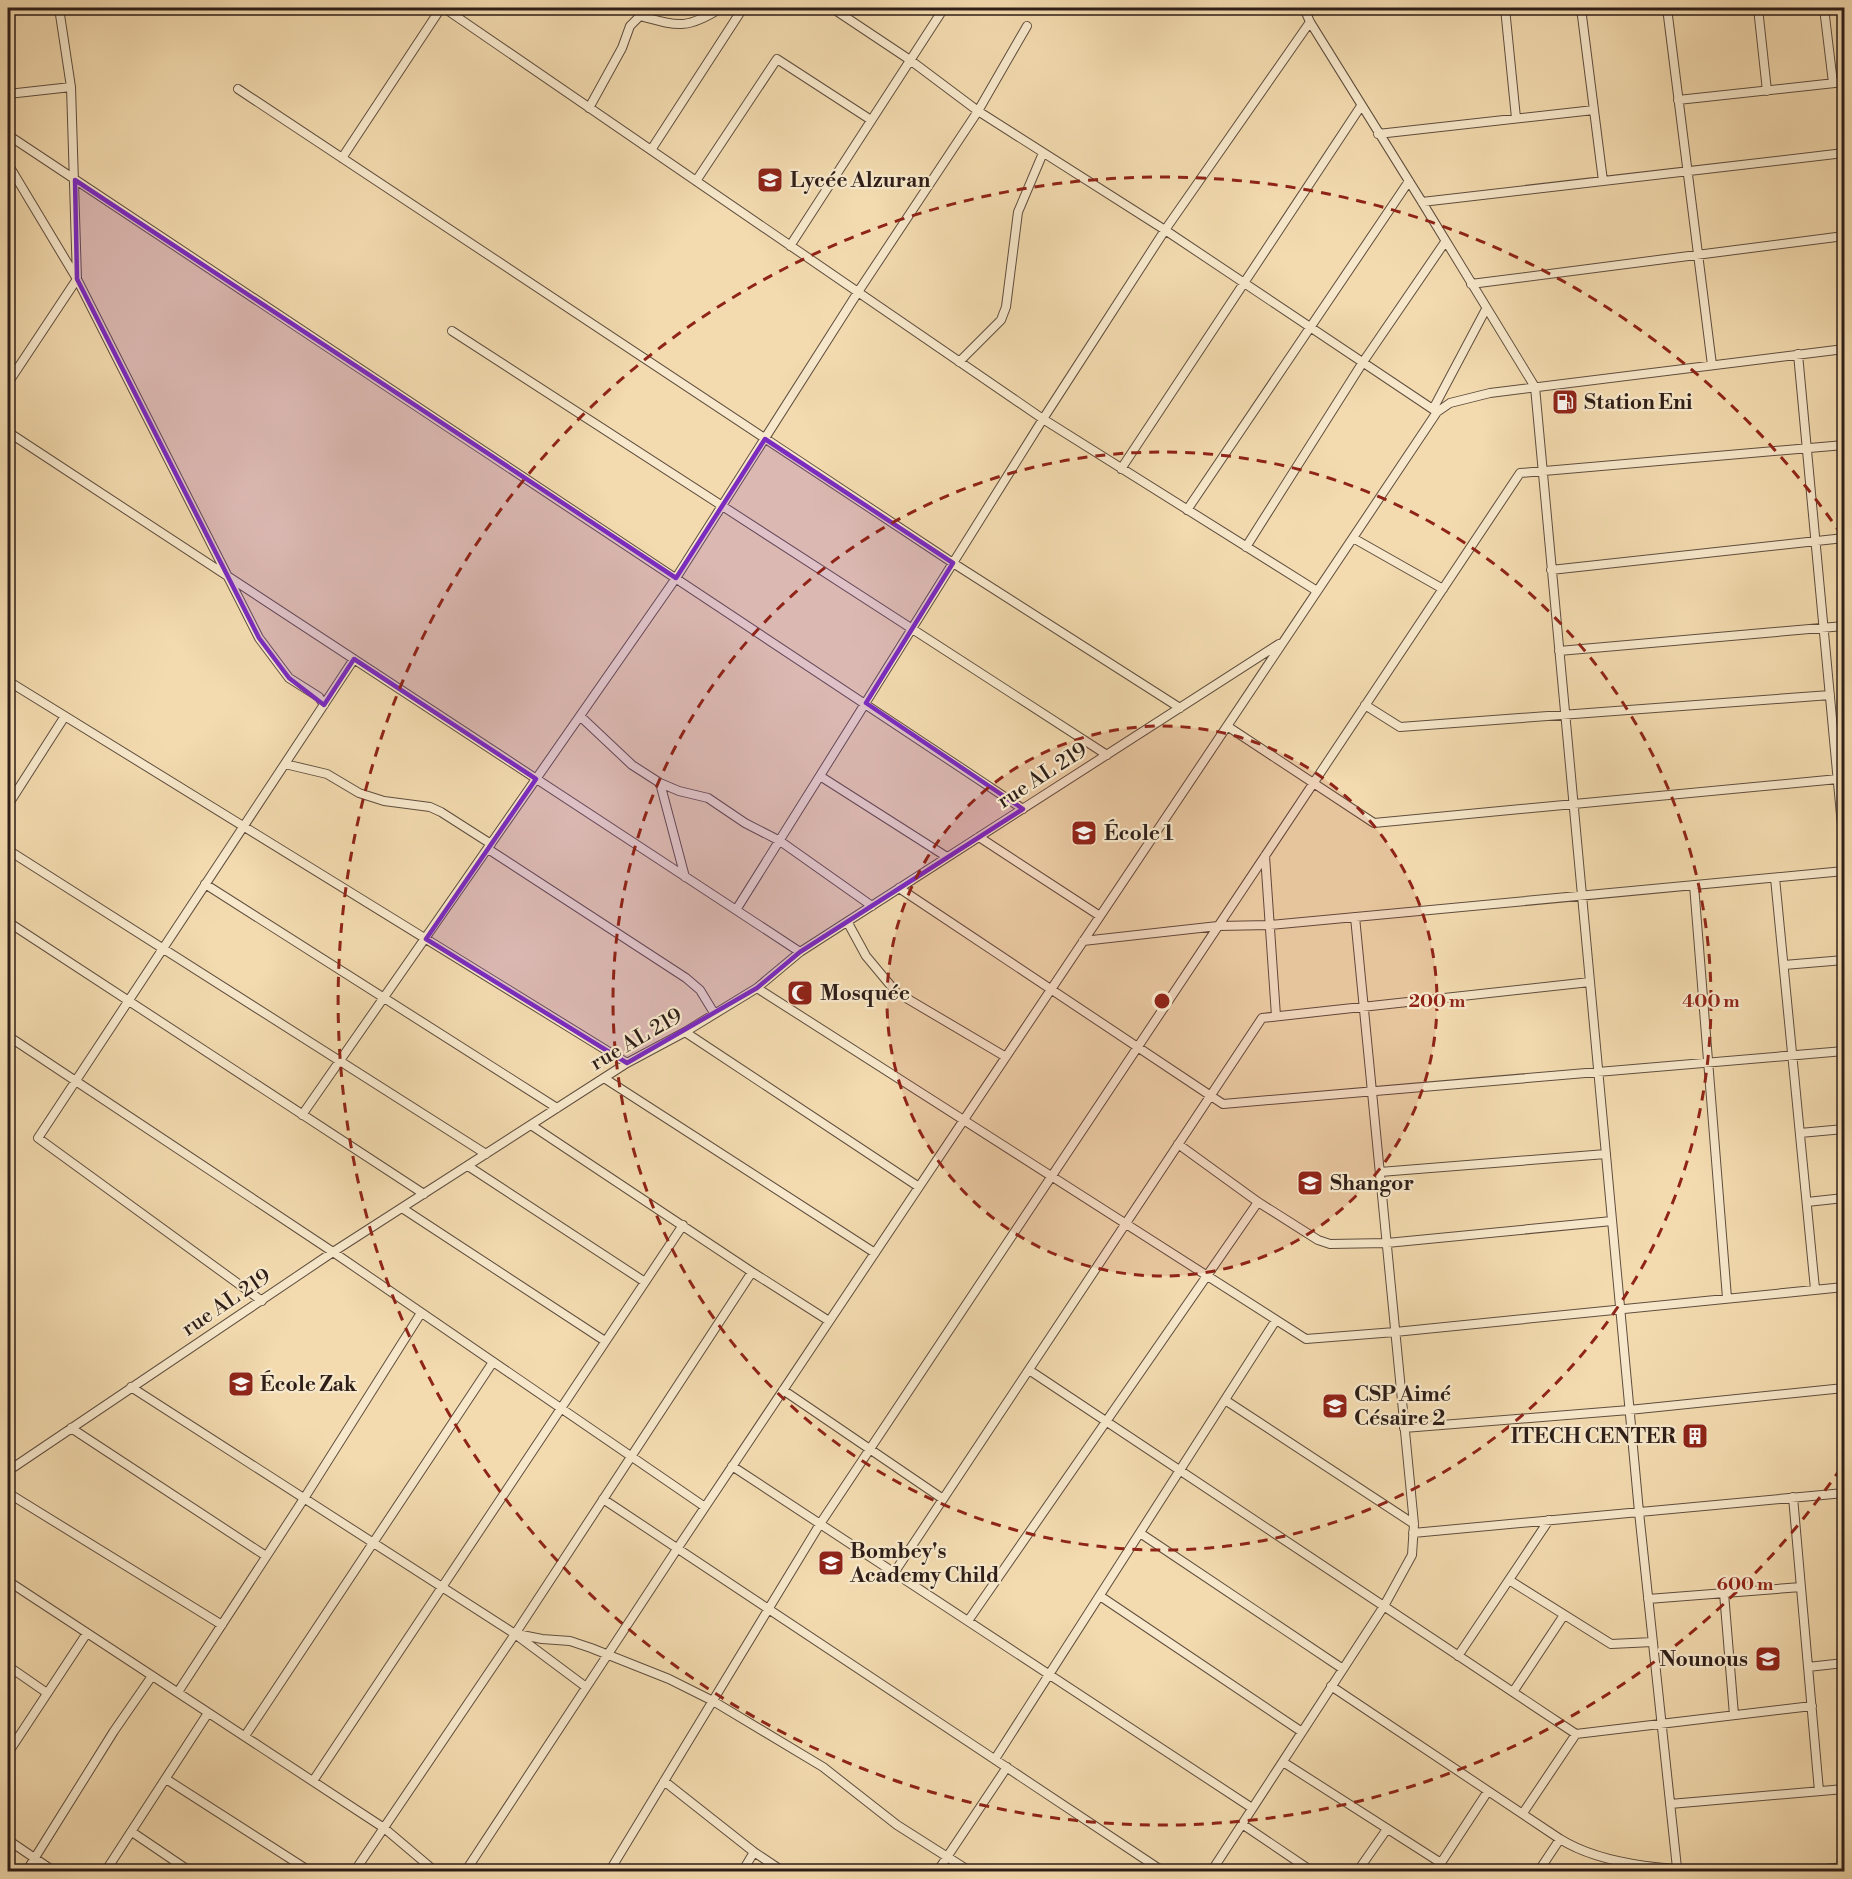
<svg xmlns="http://www.w3.org/2000/svg" width="1852" height="1879" font-family="'Libre Bodoni',serif">
  <style>
    .lines { fill: none; stroke-linecap: round; stroke-linejoin: round }
    .street-casing { stroke: #5f4d3e; stroke-width: 10 }
    .street { stroke: #f7e8cb; stroke-width: 8 }
    .marked { fill: #7b2cbf; fill-opacity: 0.2; stroke: #7b2cbf; stroke-width: 4.5; stroke-linejoin: round }
    .ring { fill: none; stroke: #8f2418; stroke-width: 3; stroke-dasharray: 10 8 }
    .labels { text-anchor: middle; stroke-width: 4.5; stroke-linejoin: round; paint-order: stroke }
    .poi-label { font-size: 21px; font-weight: bold; fill: #2e1e18; stroke: #f7e8cb; text-anchor: start }
    .street-label { font-size: 21px; fill: #2e1e18; stroke: #f7e8cb }
    .centre { fill: #8f2418; stroke: #f7e8cb; stroke-width: 3 }
    .ring-label { font-size: 18px; text-anchor: middle; font-weight: bold; fill: #8f2418; stroke: #f7e8cb; stroke-width: 4.5; stroke-linejoin: round; paint-order: stroke }
  </style>
  <rect width="100%" height="100%" fill="#f3dbaf"/>
  <filter id="stains"><feTurbulence type="fractalNoise" baseFrequency=".00333" numOctaves="4"/><feColorMatrix values="0 0 0 0 .2 0 0 0 0 .09 0 0 0 0 .02 0 0 0 .5 -.17"/></filter>
  <radialGradient id="worn" r=".72"><stop offset=".6" stop-color="#630" stop-opacity="0"/><stop offset="1" stop-color="#630" stop-opacity=".3"/></radialGradient>
  <g class="lines">
    <g class="street-casing">
      <path id="street" d="M444 8 1043 419 1317 591
        M832 8 910 60 978 111 1165 230 1437 412
        M1138 8H1139
        M1304 8 1310 22 1422 202 1535 387 1639 1512 1677 1868
        M1505 8 1516 118
        M1581 8 1603 181
        M1667 8 1712 365
        M1758 8 1767 91
        M1824 8 1833 83
        M640 16C678 26 686 30 721 8
        M238 89 953 563 1180 708
        M8 94 71 87
        M1678 100 1844 82
        M589 108 622 48 630 26 648 8
        M1378 134 1594 110
        M8 135 1023 809
        M651 150 743 8
        M342 158 441 8
        M8 164 77 279 259 638 289 678 319 697 324 705
        M696 181 777 59 871 120
        M1422 202 1844 153
        M790 246 944 8
        M1471 284 1844 236
        M452 331 1107 755
        M1798 354 1844 847
        M959 362 1001 320 1006 307 1018 212 1043 153
        M8 383 77 279 71 87 59 8
        M1433 409 1486 309
        M8 432 800 952
        M1121 469 1361 106
        M1187 510 1409 181
        M1353 538 1443 589
        M1246 547 1363 362 1445 242
        M1551 570 1844 538
        M1559 651 1844 626
        M8 681 627 1063
        M1365 705 1400 727 1830 695
        M580 716 632 765 660 783 679 791 708 798 745 823 780 841 872 906
        M1227 726 1374 823 1838 779
        M285 764 327 774 359 793 384 801 430 807 441 812 491 844
        M820 776 947 857
        M660 783 685 877
        M8 805 65 716
        M979 837 1100 916
        M488 849 686 978 700 990 714 1013
        M8 850 486 1154
        M1265 856 1276 1016
        M1775 878 1815 1289
        M205 884 557 1108
        M1694 885 1727 1298
        M899 888 1223 1104 1844 1051
        M736 910 1043 419 1165 230 1310 22
        M8 922 424 1194
        M848 923 866 956 896 992 1006 1057
        M1083 941 1218 926 1270 925 1844 871
        M1784 965 1844 960
        M757 988 1306 1339 1395 1332 1844 1287
        M685 1032 919 1187
        M8 1036 333 1252 705 1507
        M604 1078 875 1253
        M302 1115 676 578 858 292 978 111 1027 26
        M531 1125 752 1272 829 1321
        M1800 1133 1844 1129
        M1178 1144 1258 1202 1318 1240 1330 1244 1387 1243 1612 1221
        M468 1166 645 1282
        M1380 1172 1606 1154
        M1807 1202 1844 1198
        M402 1208 605 1341
        M262 1301 38 1138 354 659
        M1029 1370 1576 1734 1812 1706
        M131 1387 515 1634 586 1687
        M783 1390 943 1499
        M1225 1400 1414 1524
        M71 1428 266 1556
        M1404 1428 1629 1410 1844 1388
        M732 1466 1252 1808
        M8 1471 333 1252 627 1063 685 1032 757 988 800 952 1279 644
        M8 1493 222 1625
        M1793 1497 1819 1791
        M603 1499 1164 1872
        M1140 1533 1343 1669
        M1413 1533 1844 1493
        M894 1573 1262 1018 1590 982
        M1509 1580 1611 1644 1653 1642
        M8 1581 384 1828 436 1872
        M1724 1593 1734 1715
        M1100 1596 1302 1732
        M1648 1599 1801 1587
        M968 1621 1258 1202
        M517 1634 542 1639 570 1641 591 1648 669 1679 713 1701 823 1767 897 1825 971 1872
        M1458 1656 1549 1520
        M8 1666 47 1693
        M1808 1667 1844 1663
        M1331 1686 1560 1839C1613 1872 1697 1870 1758 1872
        M178 1692 305 1497 421 1313
        M1513 1692 1564 1615
        M245 1736 493 1362
        M8 1753 87 1633
        M995 1759 1276 1320
        M1283 1762 1441 1863
        M166 1779 311 1872
        M313 1781 683 1225
        M664 1781 754 1852 784 1872
        M1670 1804 1844 1789
        M1523 1813 1576 1734
        M1242 1824 1313 1872
        M132 1832 191 1872
        M8 1840 55 1872
        M26 1872 114 1731 152 1676
        M105 1872 208 1713
        M354 1872 515 1634 752 1272
        M465 1872 677 1549 1437 412 1450 403 1490 393 1844 349
        M609 1872 820 1524 1520 473 1844 445
        M742 1872 754 1852
        M937 1872 1007 1767
        M1211 1872 1384 1606 1412 1555 1414 1524 1355 917
        M1357 1872 1387 1829
        M1435 1872 1488 1791
        M1538 1872 1560 1839
        M1796 1872 1844 1867"/>
    </g>
    <use href="#street" class="street"/>
  </g>
  <path class="marked" d="M75 180 676 578 765 439 953 563 866 703 1023 809 800 952 757 988 627 1063 426 939 536 779 354 659 324 705 289 678 259 638 77 279Z"/>
  <circle cx="1162" cy="1001" r="275" fill="#8f2418" fill-opacity=".12"/>
  <g class="ring">
    <circle cx="1162" cy="1001" r="275"/>
    <circle cx="1162" cy="1001" r="549"/>
    <path d="M1841 1468A824 824 0 1 1 1841 534"/>
  </g>
  <defs>
    <g id="school-square" transform="scale(1.35)"><rect x="-9" y="-9" width="18" height="18" rx="4" fill="#8f2418" stroke="#f7e8cb"/><path d="M0-5L7-2L0 1L-7-2ZM-4 1L0 2.5L4 1V4Q0 6-4 4Z" fill="#fff"/></g>
    <g id="fuel-square" transform="scale(1.35)"><rect x="-9" y="-9" width="18" height="18" rx="4" fill="#8f2418" stroke="#f7e8cb"/><path d="M-5.5-6h7V0h2V4h1.3V-2.5L3-4.5l.8-.8L6-3V5H2.5V1h-1V6h-7ZM-4.2-4.7v3.2H.2V-4.7Z" fill="#fff"/></g>
    <g id="mosque-square" transform="scale(1.35)"><rect x="-9" y="-9" width="18" height="18" rx="4" fill="#8f2418" stroke="#f7e8cb"/><path d="M3.5-4.9A6 6 0 1 0 3.5 4.9A5 5 0 1 1 3.5-4.9Z" fill="#fff"/></g>
    <g id="building-square" transform="scale(1.35)"><rect x="-9" y="-9" width="18" height="18" rx="4" fill="#8f2418" stroke="#f7e8cb"/><path d="M-4-6H4V6H1V3H-1V6H-4ZM-2.5-4.3h1.7v1.8h-1.7ZM.8-4.3h1.7v1.8H.8ZM-2.5-1h1.7V.8h-1.7ZM.8-1h1.7V.8H.8Z" fill="#fff"/></g>
  </defs>
  <g fill-rule="evenodd">
    <use href="#school-square" x="770" y="180"/>
    <use href="#fuel-square" x="1565" y="402"/>
    <use href="#school-square" x="1084" y="833"/>
    <use href="#mosque-square" x="800" y="993"/>
    <use href="#school-square" x="1310" y="1183"/>
    <use href="#school-square" x="241" y="1384"/>
    <use href="#school-square" x="1335" y="1406"/>
    <use href="#building-square" x="1695" y="1436"/>
    <use href="#school-square" x="831" y="1563"/>
    <use href="#school-square" x="1768" y="1659"/>
  </g>
  <g class="labels">
    <g class="poi-label">
      <text x="790" y="187">Lycée Alzuran</text>
      <text x="1584" y="409">Station Eni</text>
      <text x="1104" y="840">École 1</text>
      <text x="820" y="1000">Mosquée</text>
      <text x="1330" y="1190">Shangor</text>
      <text x="260" y="1391">École Zak</text>
      <text x="1354" y="1401">CSP Aimé<tspan x="1354" dy="24">Césaire 2</tspan></text>
      <text x="1676" y="1443" text-anchor="end">ITECH CENTER</text>
      <text x="850" y="1558">Bombey's<tspan x="850" dy="24">Academy Child</tspan></text>
      <text x="1748" y="1666" text-anchor="end">Nounous</text>
    </g>
    <g class="street-label">
      <text transform="translate(1042 775) rotate(-33)" y="7">rue AL 219</text>
      <text transform="translate(636 1039) rotate(-30)" y="7">rue AL 219</text>
      <text transform="translate(226 1302) rotate(-34)" y="7">rue AL 219</text>
    </g>
  </g>
  <circle cx="1162" cy="1001" r="9" class="centre"/>
  <g class="ring-label">
    <text x="1437" y="1007">200 m</text>
    <text x="1711" y="1007">400 m</text>
    <text x="1745" y="1590">600 m</text>
  </g>
  <rect width="1852" height="1879" fill="none" stroke="#f3dbaf" stroke-width="30"/>
  <rect x="9" y="9" width="1834" height="1861" fill="none" stroke="#2e1e18" stroke-width="3"/>
  <rect x="15" y="15" width="1822" height="1849" fill="none" stroke="#2e1e18" stroke-width="1.5"/>
  <rect width="100%" height="100%" filter="url(#stains)"/>
  <rect width="100%" height="100%" fill="url(#worn)"/>
</svg>
